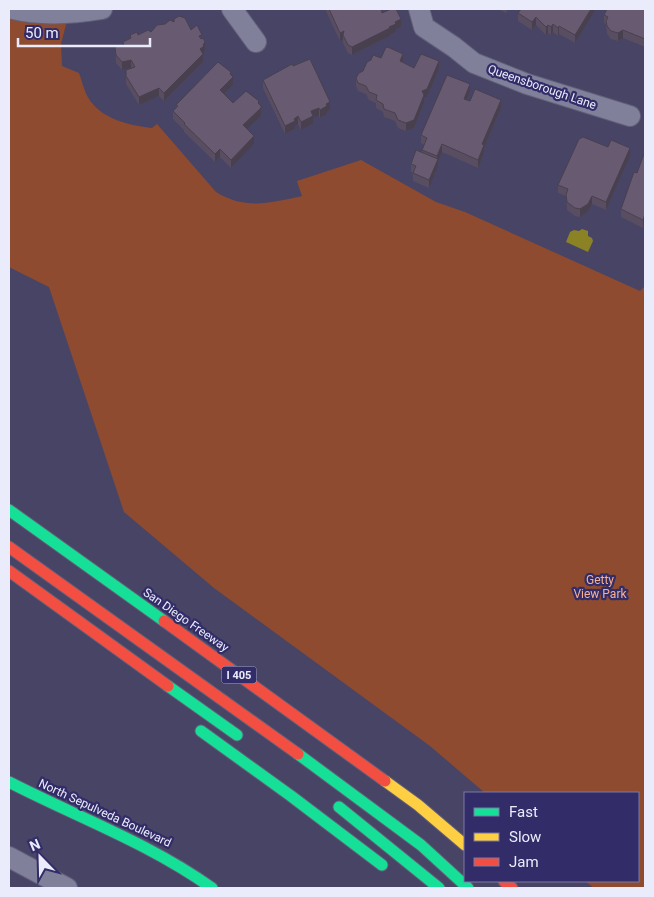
<svg xmlns="http://www.w3.org/2000/svg" width="654" height="897" font-family="Roboto,sans-serif">
  <style>
    .green { fill: #8e4b30 }
    .water { fill: #8a8224 }
    .lines { fill: none; stroke-linecap: round; stroke-linejoin: round }
    .street-casing { stroke: #626078; stroke-width: 22 }
    .fast-casing { stroke: #626078; stroke-width: 13 }
    .slow-casing { stroke: #626078; stroke-width: 13 }
    .jam-casing { stroke: #626078; stroke-width: 13 }
    .street { stroke: #80809b; stroke-width: 20 }
    .fast { stroke: #16e098; stroke-width: 11 }
    .slow { stroke: #ffcf43; stroke-width: 11 }
    .jam { stroke: #f24e42; stroke-width: 11 }
    .wall { fill: #594e61 }
    .shaded-wall { fill: #49404f }
    .building { fill: #685b71; stroke: #49404f }
    .labels { text-anchor: middle; stroke-width: 4.5; stroke-linejoin: round; paint-order: stroke }
    .shield { fill: #322c68; stroke: #b4b2cf; stroke-width: 1 }
    .shield-label { font-size: 11px; font-weight: bold; fill: #ebecfb }
    .street-label { font-size: 12px; fill: #ebecfb; stroke: #322c68 }
    .park-label { font-size: 12px; fill: #f5b194; stroke: #322c68 }
  </style>
  <rect width="100%" height="100%" fill="#474466"/>
  <path class="green" d="M9 9H70L61 44 62 66 79 73C82 81 84 91 89 99 103 120 129 125 152 128L157 124 216 192C245 210 270 203 302 196L297 181 361 160 436 202 465 212 640 291 645 286V888H594L585 881H638V793H485L430 746 214 588 124 512 49 287 9 267Z"/>
  <path class="water" d="M582 229 588 231V236L592 238 593 241 588 252 566 242 570 232 574 230 579 231Z"/>
  <g class="lines">
    <g class="street-casing">
      <path id="street" d="M13 9C42 16 72 14 102 9
        M232 9 256 42
        M419 9 424 27 454 47 474 63 527 84 630 116
        M9 857 67 888"/>
    </g>
    <g class="fast-casing">
      <path id="fast" d="M9 510 164 621
        M168 686 237 735
        M201 731 291 796 382 865
        M298 754 421 845 468 888
        M9 782C77 817 149 843 212 888
        M339 807 439 888"/>
    </g>
    <g class="slow-casing">
      <path id="slow" d="M385 781 418 805 465 845"/>
    </g>
    <g class="jam-casing">
      <path id="jam" d="M9 547 298 754
        M9 571 168 686
        M164 621 385 781
        M504 881 512 888"/>
    </g>
    <use href="#street" class="street"/>
    <use href="#fast" class="fast"/>
    <use href="#slow" class="slow"/>
    <use href="#jam" class="jam"/>
  </g>
  <path class="wall" d="M325 9H381L382 13 401 27 396 29V32L390 35V36L352 55 348 53 343 43V40L340 41Z
    M498 9H508L506 13Z
    M596 9 575 43 559 34 558 36 553 32 551 35 548 33 546 35 536 25 532 30 518 21V13Z
    M645 9V47L623 38 618 41 611 39 607 34 606 24 604 23V15Z
    M174 22 191 30 202 39 205 50 204 51V54L203 55V62L164 101 159 96 139 105 126 84V70L132 68H131L122 70 116 63 115 47 123 45V42L130 38V35H138L151 32 165 24Z
    M381 58 403 62 414 68 439 69 427 97 424 98V103L414 128 406 131 398 128 395 121 384 117 383 112 376 108V103L369 100 366 94 358 91 356 86V78L363 71Z
    M263 80 330 110 327 112V114L320 118 319 116 313 118V124L301 130 298 124 295 126V129L285 134 263 88Z
    M233 85 224 94 233 103 259 104 261 114V116L247 129 254 144 231 168 220 157 215 162 184 132V130L173 119V111L176 108V105Z
    M470 92 467 100 501 108 484 148V153L478 168 442 152 438 162V167L429 188 413 181V173L411 172V164L422 152V150L424 145 421 143V135Z
    M645 154V222L643 228 621 217V209Z
    M630 156 606 210 592 204 588 212 580 217 575 216 567 210 566 196 558 193V185Z"/>
  <path class="shaded-wall" d="M591 9H596L575 43V35Z
    M536 17V25L532 30V22Z
    M401 19V27L396 29V32L390 35V36L352 55V47L389 27 395 22Z
    M553 24V32L551 35V27Z
    M548 25V33L546 35V27Z
    M559 26V34L558 36V28Z
    M623 30V38L618 41V33Z
    M344 31 343 35V40L340 41V33Z
    M205 42V50L204 51V54L203 55V62L164 101V93Z
    M403 54V62L400 61Z
    M131 60V68L122 70V62Z
    M439 61V69L427 97 424 98V103L414 128 406 131V123L422 91Z
    M231 72V79L233 77V85L220 98V90Z
    M470 84V92L464 107V99Z
    M159 88V96L139 105V97Z
    M501 100V108L484 148V153L478 168V160L482 144Z
    M330 102V110L327 112V114L320 118V110L326 104Z
    M261 106V116L243 133V125Z
    M319 108V116L313 118V124L301 130V122L311 111Z
    M298 116V124L295 126V129L285 134V126L294 119Z
    M254 136V144L231 168V160Z
    M442 144V152L438 162V167L429 188V180L437 161V156Z
    M630 148V156L606 210V202Z
    M220 149V157L215 162V154Z
    M592 196V204L588 212 580 217V209Z
    M645 214V222L643 228V220Z"/>
  <path class="building" d="M329 9H381L382 13 391 9H396L401 19 395 22 396 24 389 27 390 28 352 47 348 45 343 35 344 31 340 33Z
    M521 9H591L575 35 559 26 558 28 553 24 551 27 548 25 546 27 536 17 532 22 518 13Z
    M607 9H645V39L623 30 618 33 611 31 607 26 606 21 608 17 604 15Z
    M179 16 185 18 191 30 197 25 202 35 199 36 201 39 203 38 205 42 203 45 204 46 200 49 203 54 164 93 159 88 139 97 126 76V70L135 67 131 60 122 62 116 55 115 47 124 45 123 42 131 38 130 35 137 32 138 35 148 30 151 32 157 25 165 24 170 20 174 22V19Z
    M386 47 390 48 403 54 400 61 414 68 421 54 439 61 427 89 422 91 424 95 414 120 406 123 398 120 395 113 384 109 383 104 376 100 377 95 369 92 366 86 358 83 356 78 359 73 363 71 367 62 371 60 373 55 381 58Z
    M310 59 330 102 326 104 327 106 320 110 319 108 311 111 313 116 301 122 298 116 294 119 295 121 285 126 263 80 292 64 293 66Z
    M218 62 231 72 230 74 233 77 220 90 233 103 246 91 259 101 258 103 261 106V108L243 125 254 136 231 160 220 149 215 154 184 124 185 123 173 111 178 106 176 105Z
    M447 75 470 84 464 99 470 101 475 89 501 100 482 144 484 145 478 160 442 144 437 156 422 150 427 138 421 135Z
    M583 137 608 147 611 140 630 148 606 202 592 196 588 204 580 209 575 208 567 202 566 195 568 189 558 185 579 139Z
    M416 150 438 159 429 180 413 173 416 166 411 164Z
    M644 154H645V214L643 220 621 209 634 172 637 173Z"/>
  <g class="labels">
    <rect class="shield" x="221.5" y="666.5" width="35" height="17" rx="4"/>
    <g class="shield-label">
      <text x="239" y="679">I 405</text>
    </g>
    <g class="street-label">
      <text transform="translate(542 87) rotate(19)" y="4">Queensborough Lane</text>
      <text transform="translate(186 620) rotate(35)" y="4">San Diego Freeway</text>
      <text transform="translate(105 813) rotate(25)" y="4">North Sepulveda Boulevard</text>
    </g>
    <g class="park-label">
      <text x="600" y="584">Getty<tspan x="600" dy="14">View Park</tspan></text>
    </g>
  </g>
  <rect width="654" height="897" fill="none" stroke="#ebecfb" stroke-width="20"/>
  <rect x="464" y="792" width="175" height="90" fill="#322c68" stroke="#7c79a3"/>
  <rect x="474" y="808" width="25" height="8" fill="#16e098" stroke="#7c79a3"/>
  <text x="509" y="817" font-size="15" fill="#ebecfb">Fast</text>
  <rect x="474" y="833" width="25" height="8" fill="#ffcf43" stroke="#7c79a3"/>
  <text x="509" y="842" font-size="15" fill="#ebecfb">Slow</text>
  <rect x="474" y="858" width="25" height="8" fill="#f24e42" stroke="#7c79a3"/>
  <text x="509" y="867" font-size="15" fill="#ebecfb">Jam</text>
  <g transform="translate(40 857) rotate(337)" stroke="#322c68" stroke-width="4" paint-order="stroke">
  <path d="M0-4L9 19L0 12L-9 19Z" fill="#ebecfb"/>
  <text y="-8" font-size="14" font-weight="bold" text-anchor="middle" fill="#ebecfb">N</text>
  </g>
  <path d="M18 38v8h132v-8" fill="none" stroke="#ebecfb" stroke-width="2.5"/>
  <text x="25" y="38" font-size="15" fill="#ebecfb" stroke="#322c68" stroke-width="4" paint-order="stroke">50 m</text>
</svg>
